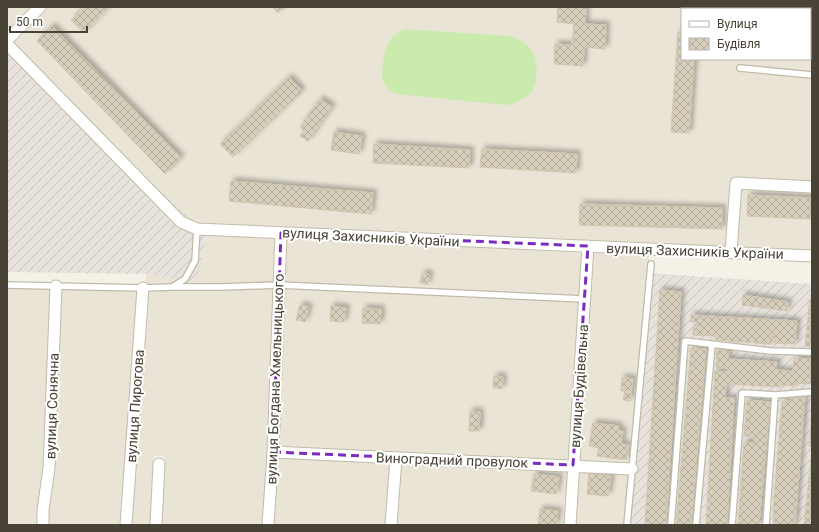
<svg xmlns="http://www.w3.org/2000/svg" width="819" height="532" font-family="Roboto,sans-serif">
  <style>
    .residential { fill: #e9e4d5; fill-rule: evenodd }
    .industrial { fill: url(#industrial-furrows) }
    .grass { fill: #caeaae }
    .building { fill: url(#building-cross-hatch); stroke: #d2c7af; filter: url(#shadow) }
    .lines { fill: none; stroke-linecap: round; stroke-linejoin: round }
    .lane-casing { stroke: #c0bba9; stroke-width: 8 }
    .street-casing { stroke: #c0bba9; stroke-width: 13 }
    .lane { stroke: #fff; stroke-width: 5.5 }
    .street { stroke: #fff; stroke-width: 11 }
    .marked { fill: none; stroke: #7b2cbf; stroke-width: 3; stroke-dasharray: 8 5; stroke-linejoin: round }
    .labels { text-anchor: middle; stroke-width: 4; stroke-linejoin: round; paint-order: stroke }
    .street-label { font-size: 14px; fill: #484336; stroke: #fff }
  </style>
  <defs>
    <pattern id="industrial-furrows" width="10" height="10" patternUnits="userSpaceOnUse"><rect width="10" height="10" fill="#e7e3dc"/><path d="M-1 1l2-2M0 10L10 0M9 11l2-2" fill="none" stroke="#c8c4bd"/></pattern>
    <pattern id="building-cross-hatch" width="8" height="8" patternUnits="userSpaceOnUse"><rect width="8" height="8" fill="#d7cfbc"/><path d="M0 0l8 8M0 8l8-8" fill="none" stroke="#b0aa9a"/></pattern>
    <filter id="shadow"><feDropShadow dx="3.5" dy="-3.5" stdDeviation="2" flood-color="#0004"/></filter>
  </defs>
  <rect width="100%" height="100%" fill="#f4f2e7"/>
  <path class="residential" d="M7 7H32L7 32Z
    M47 7H812V253L649 243 191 222 12 42ZM682 9H810V59H682Z
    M207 234 276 239 263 525H161L164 456H154L151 525H131L146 274 197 282Z
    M285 238 584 253 571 462 277 446Z
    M590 253 649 256 634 466 576 462Z
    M7 288 54 289 42 525H7Z
    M57 289 141 290 125 525H45Z
    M277 458 393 462 387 525H273Z
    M400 462 569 469 565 525H395Z
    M576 468 633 471 630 525H572Z"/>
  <path class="industrial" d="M7 48 207 234 197 282 146 274 7 272Z
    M648 273 812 284V525H630Z"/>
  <path class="grass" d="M405 29 508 36C529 41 539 54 536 75 536 79 536 83 534 87 530 98 517 103 506 105L396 94C381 86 381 78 383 63 385 46 389 35 405 29Z"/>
  <path class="building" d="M84 7H109L84 33 71 20Z
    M272 7H284L278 13Z
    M558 7H586L585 24 606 25 605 49 584 47 583 66 554 64 555 44 572 45 574 24 557 22Z
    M52 26 181 158 165 174 37 41Z
    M678 32H682V59H694L689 133 671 132Z
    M810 39H812V59H808H810Z
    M289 77 302 91 233 157 220 144Z
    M320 99 332 107 308 141 300 136 304 130 300 127Z
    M334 132 362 136 359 154 331 150Z
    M374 144 470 150 469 168 373 163Z
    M482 149 577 154 576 173 480 167Z
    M231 181 373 193 371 214 229 201Z
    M748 195 812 198V219L747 216Z
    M580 204 722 208V229L579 225Z
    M423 273 430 275 427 285 419 282Z
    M660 290 681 292 666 525H645Z
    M743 295 788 302 787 311 742 305Z
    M810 299H812V347L805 346Z
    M300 305 309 307 305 322 296 320Z
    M331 306 346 308 344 322 330 321Z
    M363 308 381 309 380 324 362 323Z
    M691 315 797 321 795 344 774 343 775 331H773L772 344 715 340 716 336 693 335V328H698V322H691Z
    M691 348 706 349 691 525H676Z
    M717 350 729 351 728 359 777 362 776 370 793 371 794 358 812 359V384L797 383V386L781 385V387L726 384 725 398H734L727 525H706L715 371 727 372 728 368H716Z
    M494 376 503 377 502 389 493 388Z
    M622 377 633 379 630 401 623 400 625 391H621Z
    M791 395 805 396 795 525H773L774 512H773L782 401H791Z
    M747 400 770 402 759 525H738L744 442 755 443V437L744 436Z
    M470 411 480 412 479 431H469Z
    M812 412V446H809Z
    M593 423 619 426 618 430 623 431 621 444 629 445 626 460 597 456 599 448 589 446Z
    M812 450V525H804L812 449Z
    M589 473 611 476 608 496 587 494Z
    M534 474 559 477 556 494 531 491Z
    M540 509 558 511 556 525H538Z"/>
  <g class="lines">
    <g class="lane-casing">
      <path id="lane" d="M740 68 812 75
        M7 285 143 288 172 287 185 279 195 261 197 229
        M172 287H222L279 285 584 299
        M627 525 651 264
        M671 525 685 341 771 351 812 352
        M696 525 712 344
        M732 525 742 393 775 395 812 392
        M766 525 775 395"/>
    </g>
    <g class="street-casing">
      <path id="street" d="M810 18H812
        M7 40 40 7
        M7 44 181 222 197 229 812 256
        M731 252 736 183 812 187
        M273 452 632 469
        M43 525V510L49 468 56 286
        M126 525 143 288
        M156 525 159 464
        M268 525 273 452 281 233
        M391 525 396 459
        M570 525 588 246"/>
    </g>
    <use href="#lane" class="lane"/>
    <use href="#street" class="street"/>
  </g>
  <path class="marked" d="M281 233 588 246 573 465 273 452Z"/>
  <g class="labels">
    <g class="street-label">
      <text transform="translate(371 237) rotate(3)" y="5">вулиця Захисників України</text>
      <text transform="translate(695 251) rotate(2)" y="5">вулиця Захисників України</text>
      <text transform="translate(275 379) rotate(-88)" y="5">вулиця Богдана Хмельницького</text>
      <text transform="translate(579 386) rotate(-86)" y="5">вулиця Будівельна</text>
      <text transform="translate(52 406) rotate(-88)" y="5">вулиця Сонячна</text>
      <text transform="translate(135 406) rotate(-86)" y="5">вулиця Пирогова</text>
      <text transform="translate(452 460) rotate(2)" y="5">Виноградний провулок</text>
    </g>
  </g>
  <rect width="819" height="532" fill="none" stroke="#484336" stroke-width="16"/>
  <rect x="681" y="8" width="130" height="52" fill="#ffffff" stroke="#b6b4af"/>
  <rect x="689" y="21" width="20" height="6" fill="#ffffff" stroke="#b6b4af"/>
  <text x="717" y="28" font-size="12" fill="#484336">Вулиця</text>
  <rect x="689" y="38" width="20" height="12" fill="url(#building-cross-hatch)" stroke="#b6b4af"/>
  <text x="717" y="48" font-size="12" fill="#484336">Будівля</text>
  <path d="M10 26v6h77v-6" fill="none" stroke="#484336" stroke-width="2"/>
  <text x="16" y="26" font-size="12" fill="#484336" stroke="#ffffff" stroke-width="3" paint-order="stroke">50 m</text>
</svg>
